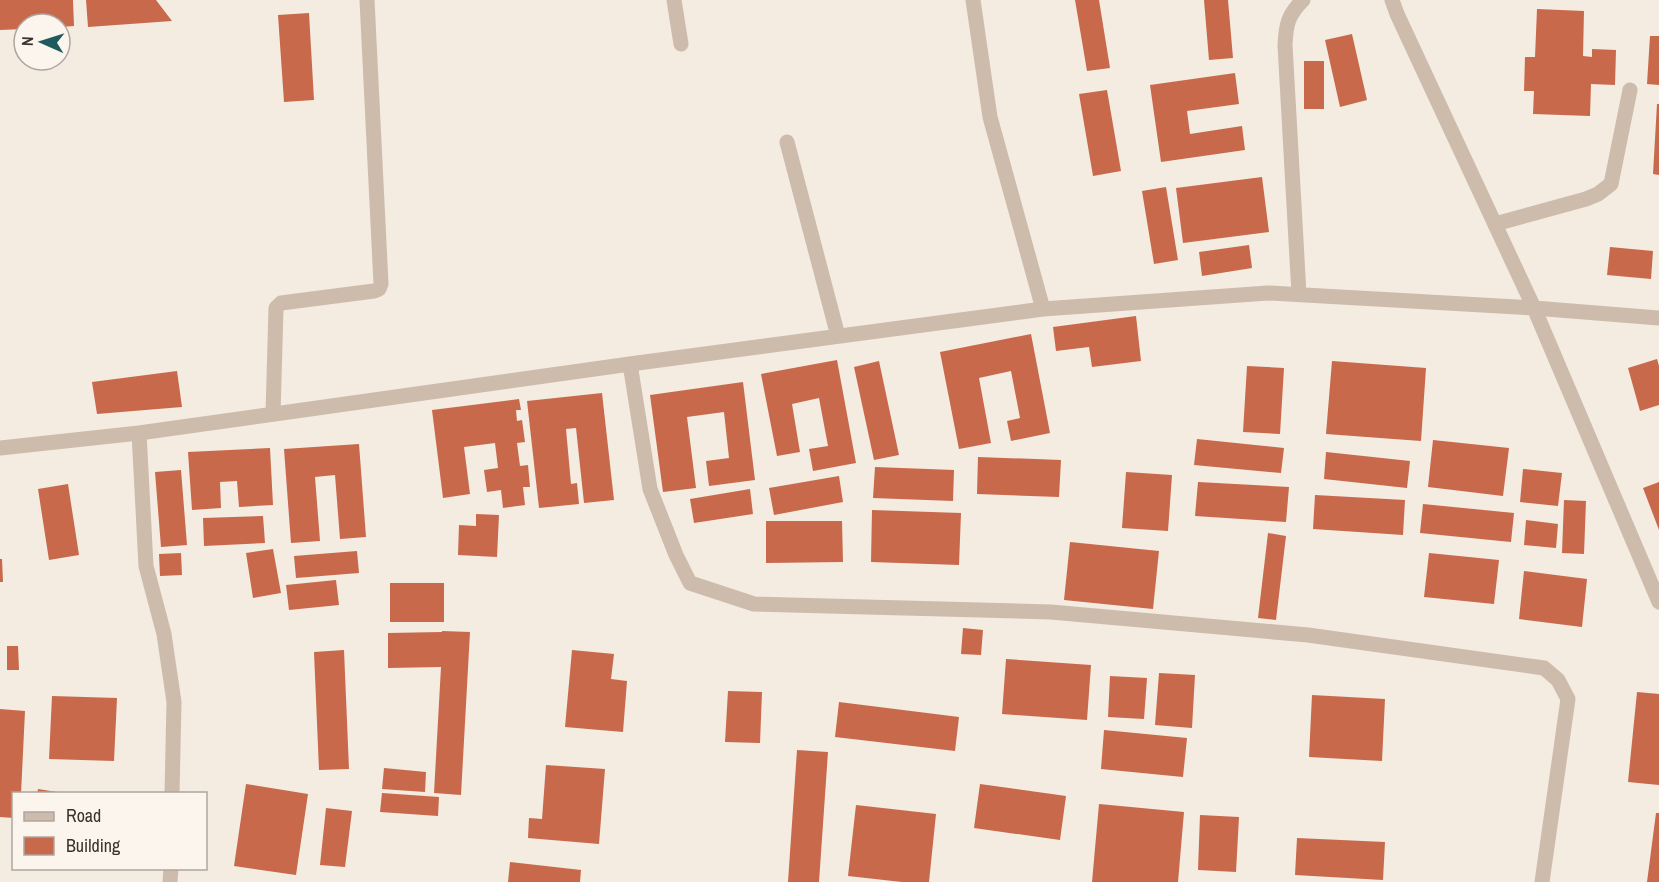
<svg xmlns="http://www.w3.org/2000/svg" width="1659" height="882" font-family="'Archivo Narrow',sans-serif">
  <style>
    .building { fill: #c8694b }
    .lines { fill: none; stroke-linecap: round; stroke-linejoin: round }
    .service { stroke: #cdbbac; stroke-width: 15 }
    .minor { stroke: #cdbbac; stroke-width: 15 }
  </style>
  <rect width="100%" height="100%" fill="#f4ebe1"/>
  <path class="building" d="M0 0H73L74 26 60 27V24H24V29L0 30Z
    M86 0H156L172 21 88 27Z
    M1075 0H1099L1110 68 1087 71Z
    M1204 0H1228L1233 58 1209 60Z
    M1537 9 1584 11 1583 56 1592 57V49L1616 50 1615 85 1591 84 1590 116 1533 114 1534 91H1524L1525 57H1535Z
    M309 13 314 100 284 102 278 15Z
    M1352 34 1367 100 1340 107 1325 40Z
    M1650 36H1659V85L1647 84Z
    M1304 61H1324V109H1304Z
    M1235 73 1239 104 1187 111 1190 134 1242 126 1245 150 1161 162 1150 85Z
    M1107 90 1121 171 1093 176 1079 94Z
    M1657 104H1659V175L1653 174Z
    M1262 177 1269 232 1183 243 1176 188Z
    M1166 187 1178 260 1154 264 1142 191Z
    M1249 245 1252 268 1202 276 1199 252Z
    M1610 247 1653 251 1651 279 1607 275Z
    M1136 316 1141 361 1092 367 1089 347 1056 351 1053 327Z
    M1031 334 1050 433 1011 441 1007 421 1020 418 1011 371 979 378 991 443 959 449 940 352Z
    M1657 359 1659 366V405L1640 411 1628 368Z
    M837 360 856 463 813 471 809 449 828 446 819 398 792 404 800 452 777 456 761 374Z
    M879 361 899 455 874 460 854 367Z
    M1332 361 1426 368 1421 441 1326 434Z
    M1247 366 1284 368 1280 434 1243 432Z
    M177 371 182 407 97 414 92 382Z
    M743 382 755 480 709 486 706 461 729 458 724 412 687 417 696 488 663 492 650 395Z
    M602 393 614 500 584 503 576 428 566 429 571 484 577 483 579 504 539 508 527 401Z
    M519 399 521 410H516L517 421 522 420 525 442 517 443 520 466 528 465 530 487H523L525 505 503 508 501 490 487 492 484 470 498 468 495 443 464 447 470 494 443 498 432 410Z
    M1197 439 1284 448 1281 473 1194 465Z
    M1433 440 1509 448 1503 496 1428 487Z
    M359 444 366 537 340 539 335 475 315 477 320 541 291 543 284 449Z
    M270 448 273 505 239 507 237 481 220 482 221 508 192 510 188 452Z
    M1326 452 1410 461 1407 488 1324 479Z
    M978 457 1061 460 1059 497 977 494Z
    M875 467 954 470 953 501 873 498Z
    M1523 469 1562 473 1558 506 1520 502Z
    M181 470 187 545 161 547 155 472Z
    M1126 472 1172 475 1168 531 1122 528Z
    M839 476 843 502 774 515 769 488Z
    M1198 482 1289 487 1286 522 1195 516Z
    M1659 482V530L1643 488Z
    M68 484 79 555 49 560 38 489Z
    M750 489 753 514 694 523 690 499Z
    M1315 495 1405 500 1403 535 1313 529Z
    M1564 500 1586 501 1584 554 1562 553Z
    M1423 504 1514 513 1511 542 1420 533Z
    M872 510 961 513 959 565 871 562Z
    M476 514 499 515 497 557 458 555 459 525 476 526Z
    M263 516 265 543 204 546 203 518Z
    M1526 520 1558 524 1556 548 1524 545Z
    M766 521H842L843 562 766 563Z
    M1268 533 1286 536 1276 620 1258 618Z
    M1070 542 1159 551 1153 609 1064 600Z
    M273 549 281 593 253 598 246 553Z
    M357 551 359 573 296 578 294 556Z
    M181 553 182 575 160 576 159 554Z
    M1429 553 1499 560 1494 604 1424 597Z
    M0 559H2L3 582H0Z
    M1524 571 1587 579 1582 627 1519 619Z
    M336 580 339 605 289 610 286 585Z
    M390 583H444V622H390Z
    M963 628 983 630 981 655 961 654Z
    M442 631 470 632 461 795 434 793 441 667 388 668V633L442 632Z
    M7 646H18L19 670H7Z
    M344 650 349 769 319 770 314 652Z
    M572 650 614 654 611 679 627 681 623 732 565 727Z
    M1006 659 1091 665 1087 720 1002 714Z
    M1159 673 1195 675 1192 728 1155 725Z
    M1110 676 1147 678 1144 719 1108 717Z
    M728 691 762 692 760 743 725 742Z
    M1637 692 1659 694V785L1628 782Z
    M1312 695 1385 699 1382 761 1309 757Z
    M52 696 117 698 114 761 49 759Z
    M839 702 959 717 955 751 835 737Z
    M0 709 25 711 21 794H14V818L0 817Z
    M1104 730 1187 738 1183 777 1101 769Z
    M797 750 828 752 819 882H788Z
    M546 765 605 769 599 844 528 838 529 818 542 819Z
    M384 768 426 772 425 792 382 789Z
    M246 784 308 794 296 875 234 866Z
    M980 784 1066 796 1060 840 974 828Z
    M38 789 57 792V794H37Z
    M382 793 439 797 438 816 380 812Z
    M1099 804 1184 812 1178 882H1092Z
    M856 805 936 814 929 882H902L848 876Z
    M326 808 352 811 345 867 320 865Z
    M1656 813H1659V882H1647Z
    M1200 815 1239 817 1236 872 1198 870Z
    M1297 838 1385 842 1383 880 1295 875Z
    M510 862 581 870 580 882H508Z"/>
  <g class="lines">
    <path class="service" d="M1495 224 1586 199 1598 194 1611 184 1630 90"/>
    <path class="minor" d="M674 0 681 44
      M973 0 990 117 1043 309
      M1392 0 1397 14 1534 308 1659 602
      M787 142 838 336
      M1299 294 1285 45C1286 24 1288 15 1303 0
      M630 364 650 489 676 555 690 583 754 604 1051 612 1308 635 1544 668 1558 680 1568 699 1542 882
      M273 414 276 308 281 303 374 291 379 289 381 284 367 0
      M139 433 146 566 164 634 174 702 172 794
      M0 448 139 433 630 364 1043 309 1268 293 1534 308 1659 318
      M170 882 171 868"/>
  </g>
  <rect x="12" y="792" width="195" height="78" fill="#fbf5ee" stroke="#aea6a0" stroke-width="1.5"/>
  <rect x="24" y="812" width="30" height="9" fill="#cdbbac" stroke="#aea6a0" stroke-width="1.5"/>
  <text x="66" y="822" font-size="18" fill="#3b302b">Road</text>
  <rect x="24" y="837" width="30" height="18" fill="#c8694b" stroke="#aea6a0" stroke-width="1.5"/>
  <text x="66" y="852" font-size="18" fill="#3b302b">Building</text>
  <g transform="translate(42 42) rotate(273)"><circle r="28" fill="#fbf5ee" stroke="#aea6a0" stroke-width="1.5"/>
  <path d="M0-4.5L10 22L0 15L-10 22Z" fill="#1f5a5e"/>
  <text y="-9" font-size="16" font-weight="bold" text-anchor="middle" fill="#3b302b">N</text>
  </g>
</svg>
